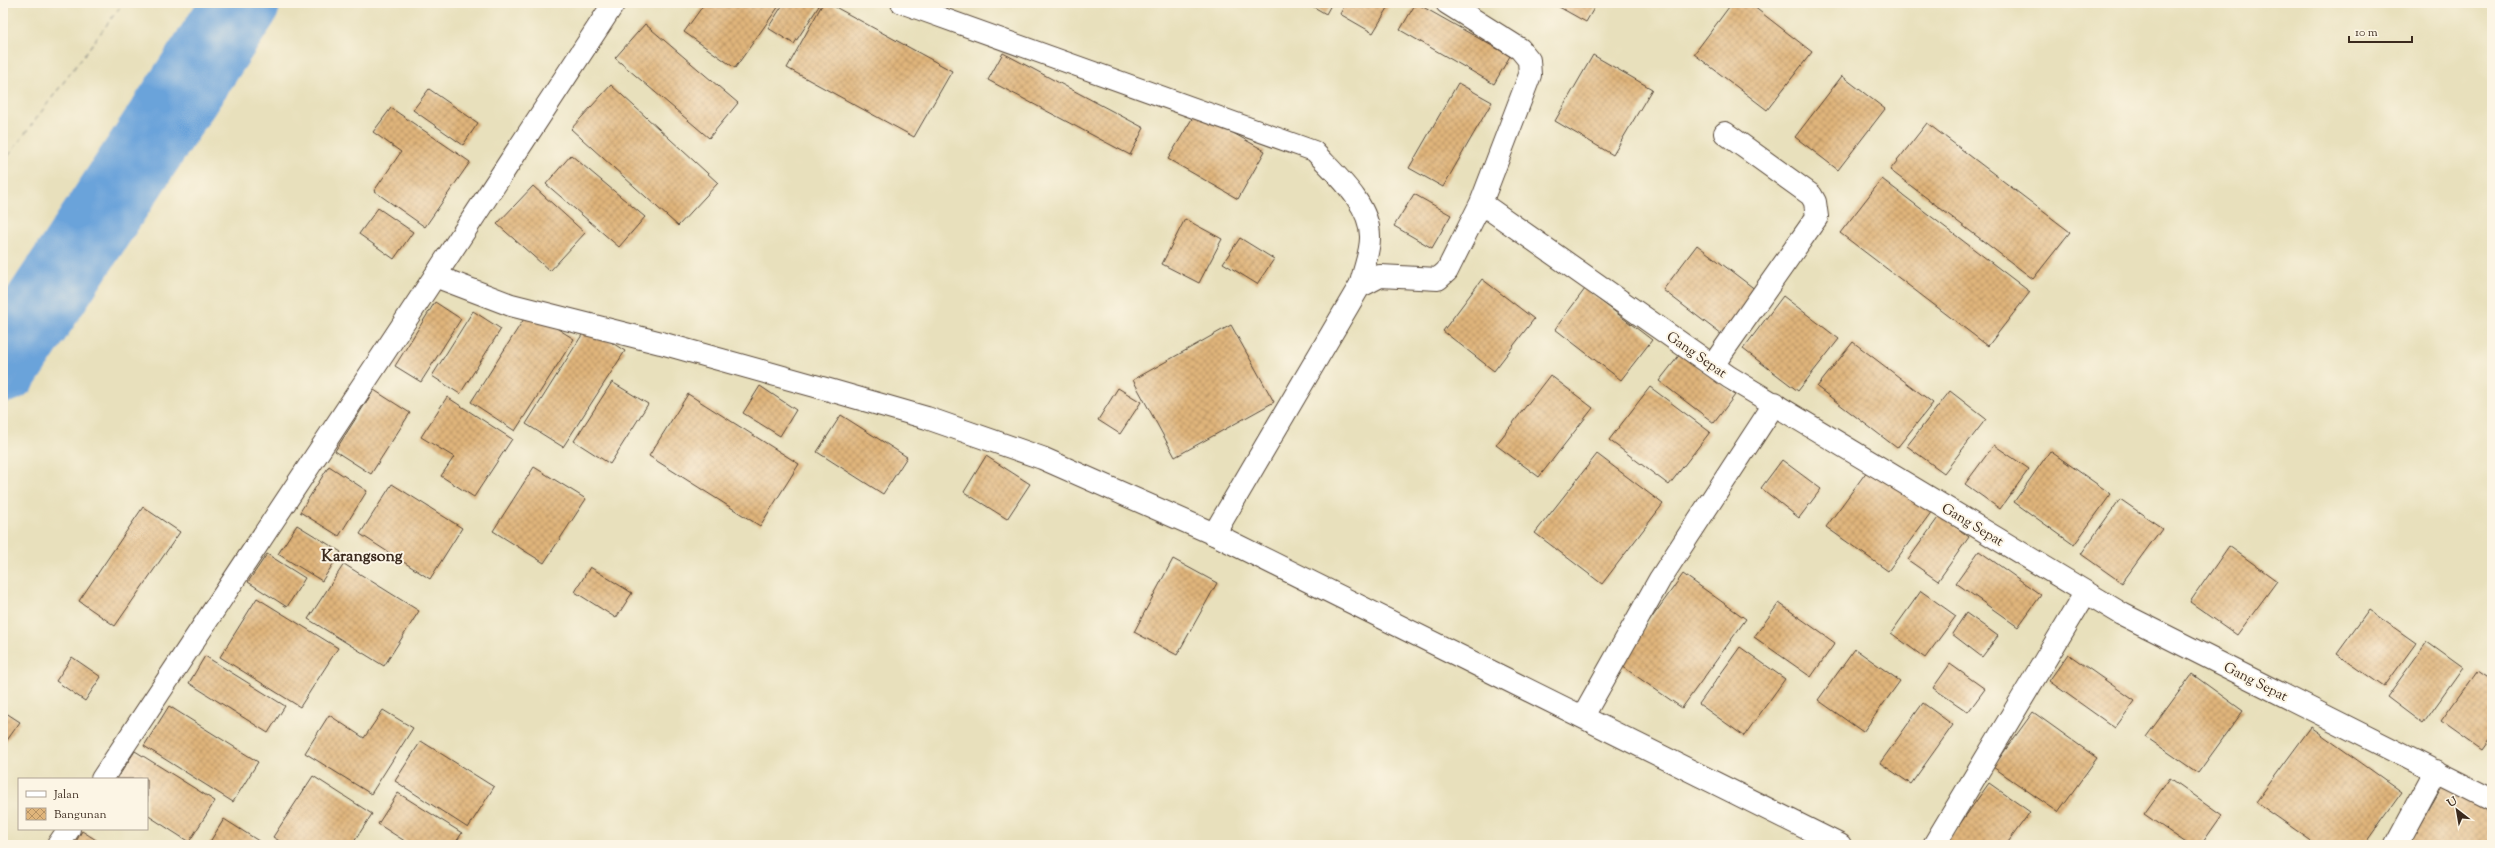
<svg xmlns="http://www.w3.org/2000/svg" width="2495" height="848" font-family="'Sorts Mill Goudy',serif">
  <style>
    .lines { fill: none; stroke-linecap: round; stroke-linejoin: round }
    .river { stroke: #6ba3da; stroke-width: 76 }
    .ferry { stroke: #4c5460; stroke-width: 1; stroke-dasharray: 5 4; stroke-linecap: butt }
    .building { fill: url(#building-cross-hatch) }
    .service-casing { stroke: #554536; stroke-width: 22 }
    .minor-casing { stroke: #554536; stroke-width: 24 }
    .tertiary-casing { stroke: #554536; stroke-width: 24 }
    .service { stroke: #fff; stroke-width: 20 }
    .minor { stroke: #fff; stroke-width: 22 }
    .tertiary { stroke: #fff; stroke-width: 22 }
    .labels { text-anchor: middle; stroke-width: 4; stroke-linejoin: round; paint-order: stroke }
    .street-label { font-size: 14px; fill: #3b2a1e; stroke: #fcf5e5 }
    .quarter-label { font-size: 16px; font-weight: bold; fill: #3b2a1e; stroke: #fcf5e5 }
  </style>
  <defs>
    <pattern id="building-cross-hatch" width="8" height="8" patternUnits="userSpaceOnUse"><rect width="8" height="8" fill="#e0b57b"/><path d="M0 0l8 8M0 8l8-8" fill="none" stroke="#b79364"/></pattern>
  </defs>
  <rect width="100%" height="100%" fill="#fcf5e5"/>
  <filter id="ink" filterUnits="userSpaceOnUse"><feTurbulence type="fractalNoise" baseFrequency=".025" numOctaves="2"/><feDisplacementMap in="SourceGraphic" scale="8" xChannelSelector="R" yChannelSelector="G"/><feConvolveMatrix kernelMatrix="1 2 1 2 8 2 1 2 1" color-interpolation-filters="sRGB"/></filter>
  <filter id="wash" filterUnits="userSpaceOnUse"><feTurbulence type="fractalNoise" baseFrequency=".012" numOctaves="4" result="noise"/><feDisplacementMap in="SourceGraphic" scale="16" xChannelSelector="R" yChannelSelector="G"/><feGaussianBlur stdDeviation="0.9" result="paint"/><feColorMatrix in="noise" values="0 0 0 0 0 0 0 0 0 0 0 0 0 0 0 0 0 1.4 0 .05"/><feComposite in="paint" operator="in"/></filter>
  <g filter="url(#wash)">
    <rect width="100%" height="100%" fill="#e8e0bc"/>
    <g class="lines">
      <path class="river" d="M3 365 242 3"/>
      <path class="ferry" d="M3 163 123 3"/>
    </g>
    <g id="blocks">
      <path class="building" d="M705 3H774L779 6 735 68 684 32Z
        M784 3H815L819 6 794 44 768 28Z
        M823 3H828L952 71 914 137 787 68Z
        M1307 3H1332L1326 14Z
        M1346 3H1391L1373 33 1340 14Z
        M1416 3 1510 56 1494 84 1400 30Z
        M1552 3H1597L1586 22Z
        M1732 3H1749L1812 52 1767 110 1694 54Z
        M645 24 738 103 709 138 615 58Z
        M1003 53 1144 128 1130 155 988 80Z
        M1593 55 1652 89 1613 155 1555 121Z
        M1842 76 1885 109 1838 170 1795 137Z
        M1458 83 1492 102 1443 187 1409 168Z
        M611 85 718 183 678 226 571 129Z
        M429 89 478 123 463 145 413 110Z
        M391 108 470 162 425 227 374 191 401 152 373 132Z
        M1196 112 1265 151 1238 199 1168 159Z
        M1927 123 2070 232 2033 279 1890 170Z
        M571 155 645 217 619 247 546 184Z
        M1882 179 2030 292 1988 346 1840 233Z
        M533 186 585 233 550 271 497 224Z
        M1414 194 1451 215 1432 248 1394 226Z
        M378 208 413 232 394 259 359 234Z
        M1185 219 1222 239 1199 283 1162 264Z
        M1240 238 1274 259 1257 284 1223 263Z
        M1697 245 1756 290 1722 335 1663 290Z
        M1482 279 1534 319 1494 371 1443 331Z
        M1585 289 1652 340 1621 380 1555 329Z
        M1783 296 1839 339 1798 391 1743 349Z
        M435 302 461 319 421 382 395 366Z
        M473 311 501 329 460 394 432 376Z
        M529 311 574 339 515 431 471 402Z
        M1231 325 1274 402 1175 457 1133 380Z
        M587 327 625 351 563 447 526 424Z
        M1853 342 1933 403 1897 448 1817 387Z
        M1681 353 1735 395 1714 423 1659 381Z
        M1550 375 1593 408 1539 477 1496 445Z
        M612 382 648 404 610 464 574 441Z
        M760 386 796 410 780 436 743 413Z
        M1650 387 1710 432 1669 485 1609 440Z
        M1118 388 1141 402 1120 434 1098 420Z
        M374 390 410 413 371 474 335 451Z
        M1950 391 1986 419 1944 473 1907 446Z
        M688 394 799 464 760 526 649 456Z
        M447 397 512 439 474 497 441 476 454 457 421 437Z
        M841 415 907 457 883 494 817 452Z
        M1994 445 2029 469 2000 509 1965 484Z
        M2050 451 2111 494 2074 545 2014 502Z
        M1597 454 1663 504 1602 584 1535 533Z
        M986 456 1030 484 1007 519 964 492Z
        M1782 460 1821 489 1799 518 1761 488Z
        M329 466 367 491 339 536 300 512Z
        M534 467 586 499 544 563 493 531Z
        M1870 467 1932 511 1888 571 1826 527Z
        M392 484 462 528 430 579 360 534Z
        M2120 499 2162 528 2122 583 2081 554Z
        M143 507 180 532 115 626 79 601Z
        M1940 515 1969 537 1938 581 1908 560Z
        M297 525 341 552 322 581 278 554Z
        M2229 546 2277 581 2237 635 2190 602Z
        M1979 551 2041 595 2018 627 1956 583Z
        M267 554 305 578 287 607 248 582Z
        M1173 559 1217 583 1177 655 1134 632Z
        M344 564 419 611 384 666 308 619Z
        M590 567 632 593 616 618 575 592Z
        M1683 574 1746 619 1682 708 1619 664Z
        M1921 591 1956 616 1925 658 1891 633Z
        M257 598 338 648 300 707 220 657Z
        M1779 603 1835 643 1811 677 1754 637Z
        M2369 610 2416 643 2384 687 2337 654Z
        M1966 613 1998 636 1982 657 1952 634Z
        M2427 642 2463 668 2423 724 2387 697Z
        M1740 647 1785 679 1744 736 1699 704Z
        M1855 649 1900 681 1863 732 1818 700Z
        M2068 654 2135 701 2115 728 2049 681Z
        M205 656 285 706 268 733 189 683Z
        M72 657 101 677 85 701 56 681Z
        M1950 664 1985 689 1968 712 1933 688Z
        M2477 671 2492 681V736L2482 750 2441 721Z
        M2192 674 2243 711 2198 773 2146 737Z
        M1923 703 1953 725 1911 784 1880 763Z
        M169 706 258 762 233 802 144 746Z
        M383 710 413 728 371 794 305 753 329 715 364 738Z
        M3 711 20 722 3 746Z
        M2033 712 2097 758 2058 812 1993 767Z
        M2311 727 2402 792 2364 845H2317L2256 802Z
        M421 741 494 787 468 828 395 781Z
        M135 751 215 801 189 842 147 815V779H117Z
        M313 776 372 814 352 845H286L273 837Z
        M2170 778 2222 815 2201 845H2189L2144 814Z
        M1989 783 2030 812 2006 845H1945Z
        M2443 785 2492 813V845H2408Z
        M398 793 462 833 454 845H411L378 824Z
        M224 819 265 845H208Z
        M82 831 104 845H74Z"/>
    </g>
  </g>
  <g filter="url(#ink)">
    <use href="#blocks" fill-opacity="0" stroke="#554536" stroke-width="1"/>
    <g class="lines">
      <g class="service-casing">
        <path id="service" d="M901 3 1314 151C1335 174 1371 204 1370 238 1370 254 1362 272 1359 287"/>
      </g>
      <g class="minor-casing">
        <path id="minor" d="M1481 203 1729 377 2122 614 2492 800
          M435 276 614 3
          M1713 365 1817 217 1815 202 1811 195 1725 133
          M1214 534 1359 287 1380 276 1438 279 1447 271 1481 203 1530 75 1529 60 1520 49 1447 3
          M1583 716 1660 579 1775 403
          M1934 845 2086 592
          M2396 845 2436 771"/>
      </g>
      <g class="tertiary-casing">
        <path id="tertiary" d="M102 779 435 276 511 305 661 343 833 391 927 418 1042 458 1214 534 1840 845
          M58 845 69 829"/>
      </g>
      <use href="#service" class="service"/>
      <use href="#minor" class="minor"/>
      <use href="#tertiary" class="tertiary"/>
    </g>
  </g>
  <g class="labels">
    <g class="street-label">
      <text transform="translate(1697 354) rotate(35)" y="5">Gang Sepat</text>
      <text transform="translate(1973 524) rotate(31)" y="5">Gang Sepat</text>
      <text transform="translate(2256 681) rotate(27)" y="5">Gang Sepat</text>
    </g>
    <g class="quarter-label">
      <text x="362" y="561">Karangsong</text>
    </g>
  </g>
  <rect width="2495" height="848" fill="none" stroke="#fcf5e5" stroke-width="16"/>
  <rect x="18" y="778" width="130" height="52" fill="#fcf5e5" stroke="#afa495"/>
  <rect x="26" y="791" width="20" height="6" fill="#ffffff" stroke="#afa495"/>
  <text x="54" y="798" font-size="12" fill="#3b2a1e">Jalan</text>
  <rect x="26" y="808" width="20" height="12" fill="url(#building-cross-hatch)" stroke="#afa495"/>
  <text x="54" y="818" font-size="12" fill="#3b2a1e">Bangunan</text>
  <g transform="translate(2457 810) rotate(329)" stroke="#fcf5e5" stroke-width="3" paint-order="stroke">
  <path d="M0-3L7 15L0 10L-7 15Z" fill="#3b2a1e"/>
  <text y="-6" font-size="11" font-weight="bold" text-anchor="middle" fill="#3b2a1e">U</text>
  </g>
  <path d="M2349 36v6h63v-6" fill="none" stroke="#3b2a1e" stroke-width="2"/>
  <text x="2355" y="36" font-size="12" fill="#3b2a1e" stroke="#fcf5e5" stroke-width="3" paint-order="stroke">10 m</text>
</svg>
